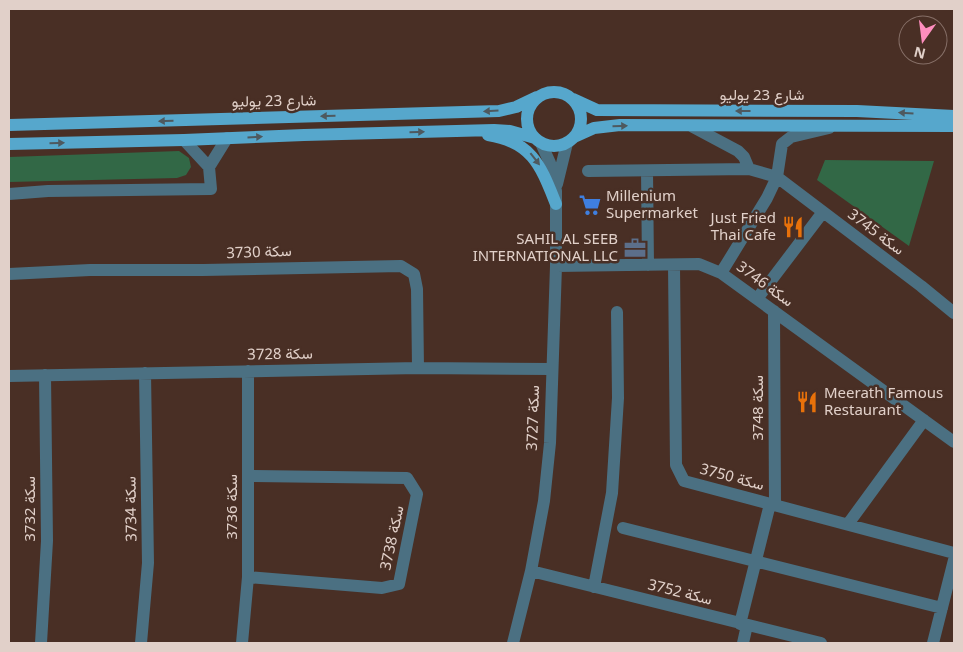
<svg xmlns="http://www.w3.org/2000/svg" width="963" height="652" font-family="'Noto Sans',Vazirmatn,sans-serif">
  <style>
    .green { fill: #326846 }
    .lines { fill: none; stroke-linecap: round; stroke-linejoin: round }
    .minor { stroke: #4b7082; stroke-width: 12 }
    .major { stroke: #56a7cc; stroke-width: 12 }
    .oneway { fill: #4e595f }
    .labels { text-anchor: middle; stroke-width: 5; stroke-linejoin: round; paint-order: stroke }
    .street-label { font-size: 15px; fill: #e1d0c9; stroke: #492f25 }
    .poi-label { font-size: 15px; fill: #e1d0c9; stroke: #492f25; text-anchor: start }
  </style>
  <rect width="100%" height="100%" fill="#492f25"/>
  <path class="green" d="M179 151 189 158 191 167 186 175 177 178 9 182V157Z
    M825 160 934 161 909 246 817 180Z"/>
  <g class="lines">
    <path class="minor" d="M693 127 738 151 744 157 749 169
      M184 140 209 167
      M588 171 749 169 777 177 921 286 954 313
      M647 171 648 265
      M557 184 567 143
      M9 194 48 191 211 189 209 167 227 138
      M674 265 676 465 684 481 954 553
      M556 266 699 264 721 273 954 442
      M721 273 767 198 777 177 782 144 791 137 829 128
      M9 274 90 270H203L401 266 414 274 417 289 418 368
      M757 299 823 212
      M774 311 775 505
      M9 376 418 368 551 369
      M848 524 924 420
      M623 528 942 608
      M531 571 821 643
      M248 577 382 588 399 584 417 494 407 478 248 476
      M594 587 612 493 618 398 617 312
      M740 624 770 504
      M41 643 47 541 45 375
      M141 643 148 563 145 373
      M242 643 248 577V371
      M513 643 531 571 544 501 550 443 556 266V191L550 163 541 143
      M743 643 747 625
      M933 643 954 560"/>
    <path class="major" d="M527 119a27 27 0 1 1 54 0a27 27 0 1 1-54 0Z
      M573 99 597 110 857 111 954 116
      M9 125 499 111 516 107 537 97
      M488 135C533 142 541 167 556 204
      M574 137 594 128 620 125 954 126
      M9 144 184 140 304 135 494 130 510 131 535 138"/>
  </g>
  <defs><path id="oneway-solid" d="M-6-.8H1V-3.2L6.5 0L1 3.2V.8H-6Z" transform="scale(1.25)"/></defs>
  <g class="oneway">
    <use href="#oneway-solid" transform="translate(491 111) rotate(177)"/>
    <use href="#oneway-solid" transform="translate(743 111) rotate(-180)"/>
    <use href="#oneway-solid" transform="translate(906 113) rotate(-177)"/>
    <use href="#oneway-solid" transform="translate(328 116) rotate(179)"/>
    <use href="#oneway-solid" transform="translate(166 121) rotate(178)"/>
    <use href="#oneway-solid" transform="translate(620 126) rotate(-2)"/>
    <use href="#oneway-solid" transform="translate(417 132) rotate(-1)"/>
    <use href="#oneway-solid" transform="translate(255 137) rotate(-3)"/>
    <use href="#oneway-solid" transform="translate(57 143) rotate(-1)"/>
    <use href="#oneway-solid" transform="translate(535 159) rotate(52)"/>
  </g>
  <defs>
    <g id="supermarket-bare" transform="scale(1.725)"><path d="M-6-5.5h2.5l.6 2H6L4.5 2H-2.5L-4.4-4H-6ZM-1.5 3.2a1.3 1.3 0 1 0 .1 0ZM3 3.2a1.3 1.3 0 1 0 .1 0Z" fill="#3f7fe0" stroke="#492f25" stroke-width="2.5" paint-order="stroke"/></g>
    <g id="restaurant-bare" transform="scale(1.725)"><path d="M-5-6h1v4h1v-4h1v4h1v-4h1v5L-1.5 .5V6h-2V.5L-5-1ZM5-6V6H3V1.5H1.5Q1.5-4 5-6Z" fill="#e8710a" stroke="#492f25" stroke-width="2.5" paint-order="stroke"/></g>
    <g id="office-bare" transform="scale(1.725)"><path d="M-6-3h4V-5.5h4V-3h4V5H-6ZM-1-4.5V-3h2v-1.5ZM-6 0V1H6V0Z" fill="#5c6f8a" stroke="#492f25" stroke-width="2.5" paint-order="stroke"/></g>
  </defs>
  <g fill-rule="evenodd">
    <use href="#supermarket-bare" x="590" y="205"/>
    <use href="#restaurant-bare" x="793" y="227"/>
    <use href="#office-bare" x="635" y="248"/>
    <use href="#restaurant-bare" x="807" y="402"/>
  </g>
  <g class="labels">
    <g class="street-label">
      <text x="762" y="100">شارع 23 يوليو</text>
      <text transform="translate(274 101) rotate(-1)" y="5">شارع 23 يوليو</text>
      <text transform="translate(876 232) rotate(37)" y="5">سكة 3745</text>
      <text transform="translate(259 252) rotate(-2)" y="5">سكة 3730</text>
      <text transform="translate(765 284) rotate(36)" y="5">سكة 3746</text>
      <text transform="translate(280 354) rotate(-1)" y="5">سكة 3728</text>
      <text transform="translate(758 408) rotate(-90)" y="5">سكة 3748</text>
      <text transform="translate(533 418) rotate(-88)" y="5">سكة 3727</text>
      <text transform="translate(732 477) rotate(15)" y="5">سكة 3750</text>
      <text transform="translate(232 507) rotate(-90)" y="5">سكة 3736</text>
      <text transform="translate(30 509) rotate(-90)" y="5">سكة 3732</text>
      <text transform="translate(131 509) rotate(-91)" y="5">سكة 3734</text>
      <text transform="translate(392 538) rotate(-78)" y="5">سكة 3738</text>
      <text transform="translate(680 592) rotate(14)" y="5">سكة 3752</text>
    </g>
    <g class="poi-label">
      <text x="606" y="201">Millenium<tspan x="606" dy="17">Supermarket</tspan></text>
      <text x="776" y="223" text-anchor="end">Just Fried<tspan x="776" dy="17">Thai Cafe</tspan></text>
      <text x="618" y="244" text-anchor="end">SAHIL AL SEEB<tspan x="618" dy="17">INTERNATIONAL LLC</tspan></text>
      <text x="824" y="398">Meerath Famous<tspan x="824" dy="17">Restaurant</tspan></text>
    </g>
  </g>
  <rect width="963" height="652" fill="none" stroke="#e1d0c9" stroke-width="20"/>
  <g transform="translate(923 40) rotate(194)"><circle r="24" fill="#492f25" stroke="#866f67"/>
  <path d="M0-4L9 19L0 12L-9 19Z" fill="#fe8ebe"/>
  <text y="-8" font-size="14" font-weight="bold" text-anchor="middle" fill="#e1d0c9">N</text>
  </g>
</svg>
